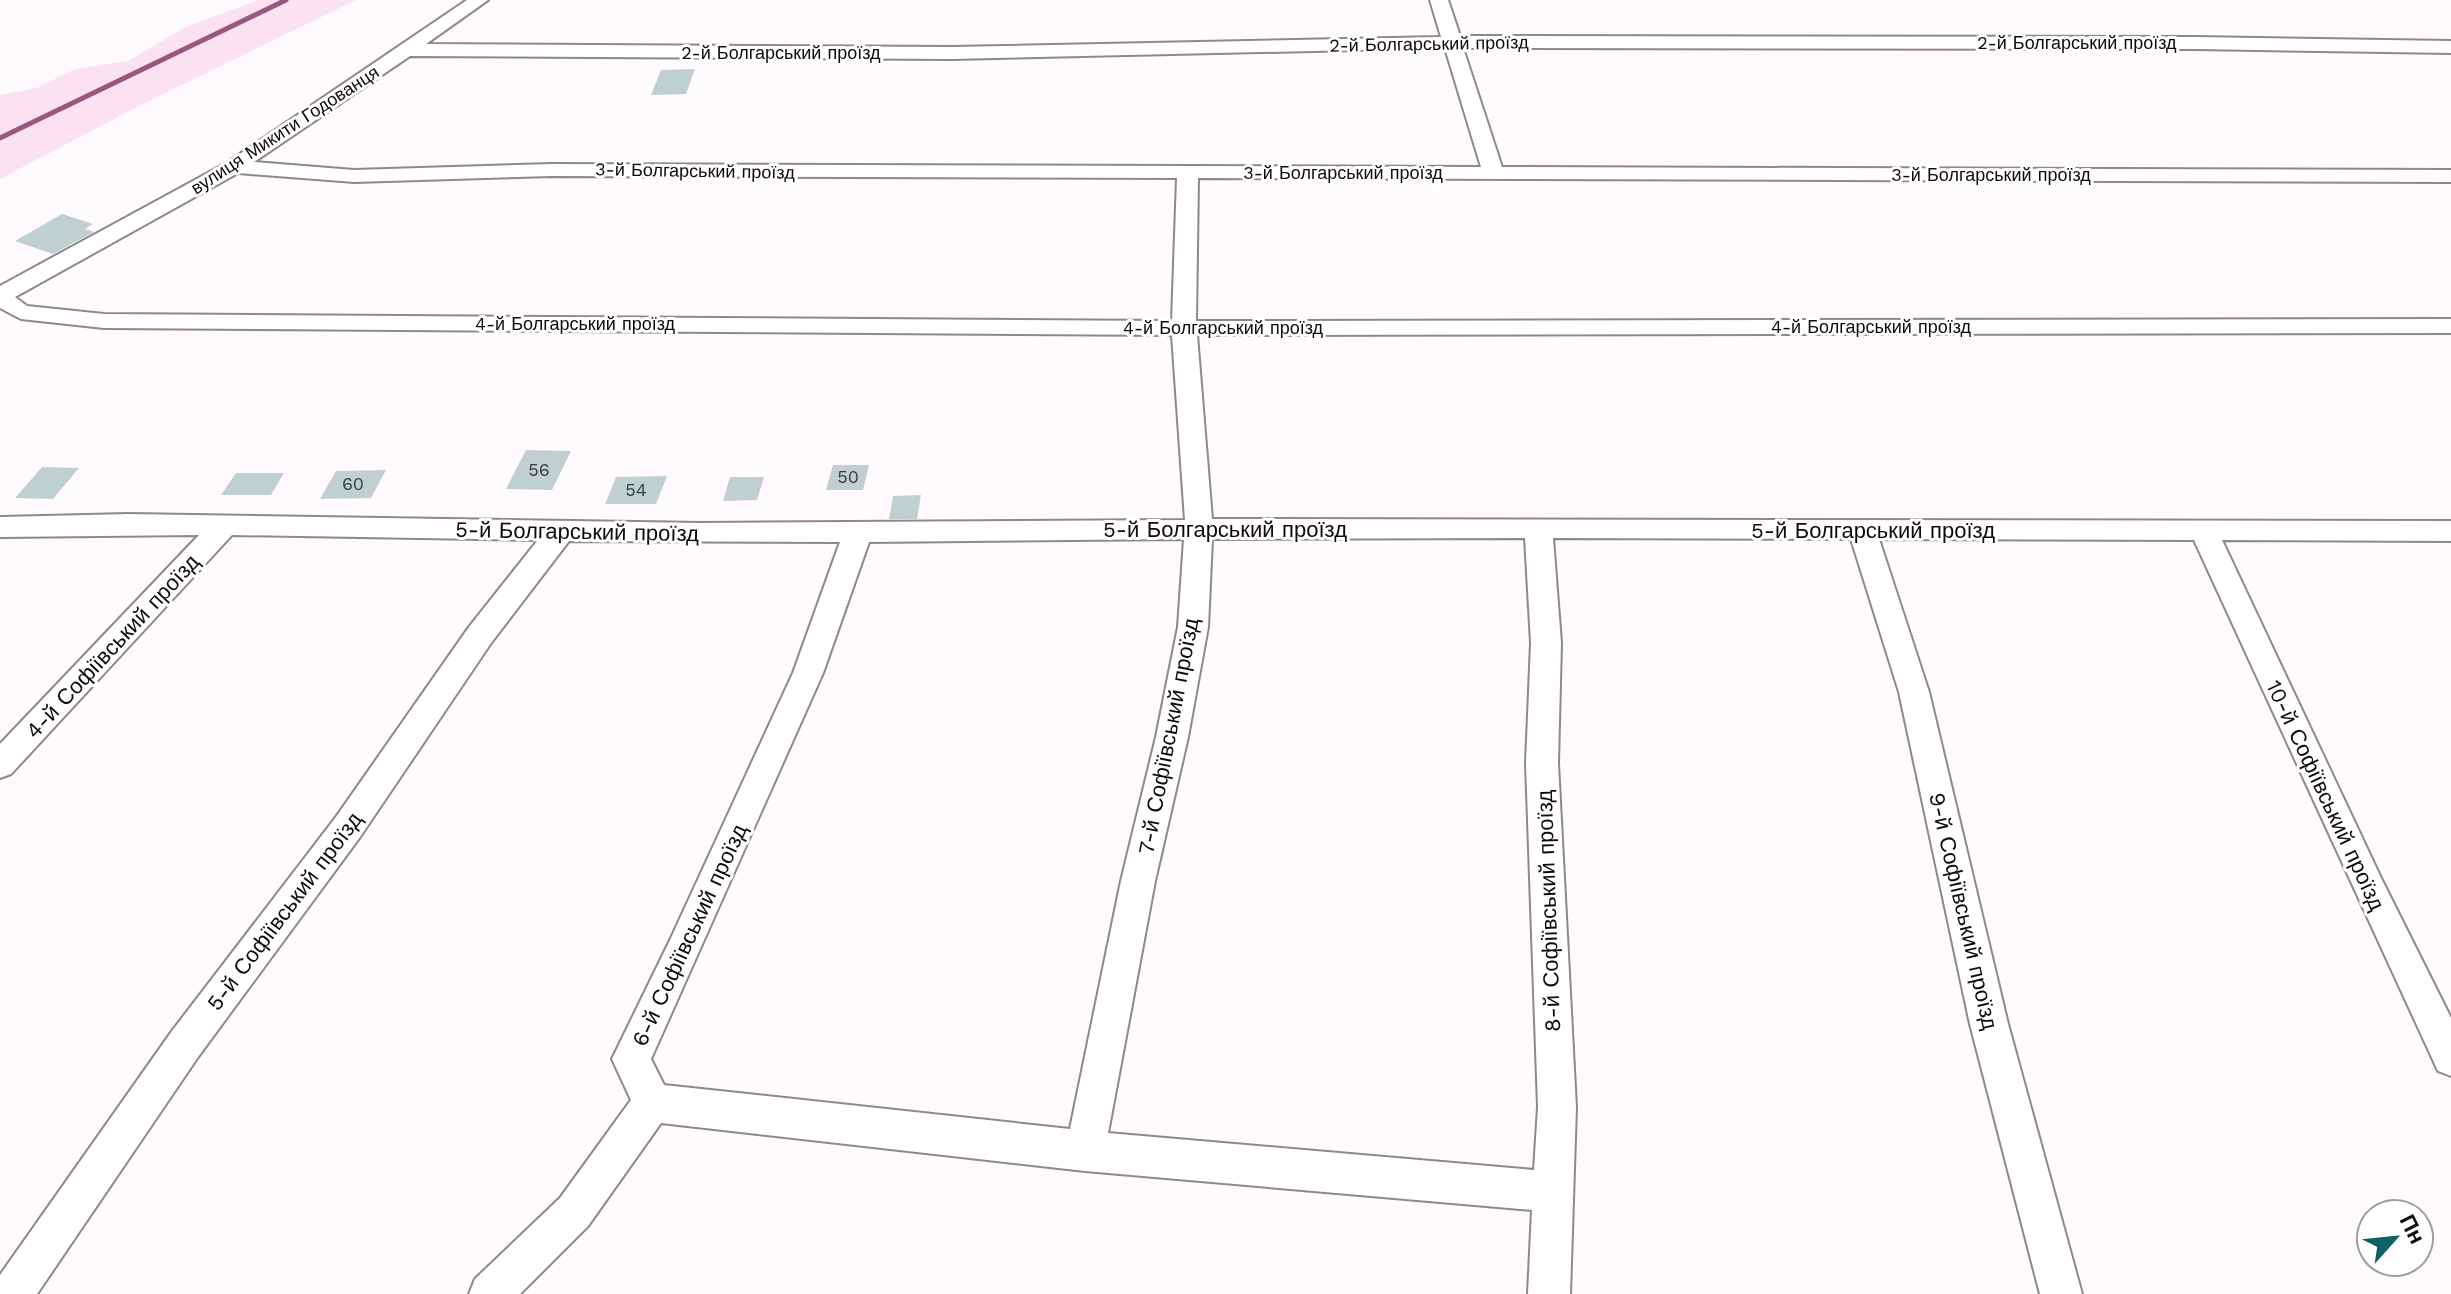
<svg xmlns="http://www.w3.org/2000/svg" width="2451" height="1294" font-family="'Work Sans',sans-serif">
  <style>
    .green { fill: #fce2f1 }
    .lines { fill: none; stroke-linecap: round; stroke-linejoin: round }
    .stream { stroke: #975880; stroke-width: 5 }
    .building { fill: #c0d0d1 }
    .minor-casing { stroke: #92868d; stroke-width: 4 }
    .minor { fill: #fff; fill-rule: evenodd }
    .labels { text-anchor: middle; stroke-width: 6; stroke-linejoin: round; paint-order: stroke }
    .far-street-label { font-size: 18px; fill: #0f0a0d; stroke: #fff }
    .number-label { font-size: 18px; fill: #3b3c3e }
    .street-label { font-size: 22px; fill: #0f0a0d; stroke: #fff }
  </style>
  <rect width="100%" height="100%" fill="#fffafd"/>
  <path class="green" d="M258 0H356L139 106 0 179V95L37 88 75 69 128 61 186 27Z"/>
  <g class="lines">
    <path class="stream" d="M0 138 286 0"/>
  </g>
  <path class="building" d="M695 69 686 94 651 95 661 70Z
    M62 214 93 224 85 229 94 232 53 254 15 241Z
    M526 450 571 451 552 490 506 489Z
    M833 465H869L863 490H826Z
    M42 467 79 468 53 499 15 498Z
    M386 470 371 498 320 499 336 471Z
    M236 473H284L271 495H221Z
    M667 476 656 504H605L616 477Z
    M730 477H764L757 500 723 501Z
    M921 495 917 519H889L893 496Z"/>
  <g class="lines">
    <g class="minor-casing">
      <path id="minor" d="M467 0H488L426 44 952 47 1441 37 1430 0H1448L1460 36 2195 37 2451 41V53L2195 49 1463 48 1502 167 2451 170V182L1198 178 1196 321 2451 319V333L1197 335 1212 519 2451 521V541L2222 540 2382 880 2451 1018V1076L2438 1071 2194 540 1879 539 1929 692 2008 1024 2082 1294H2040L1970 1024 1899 692 1851 539 1553 538 1561 643 1558 763 1576 1107 1570 1294H1528L1532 1210 1085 1171 661 1123 588 1226 520 1294H469L475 1279 560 1198 631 1100 612 1059 671 938 793 673 840 542 569 541 491 643 360 837 198 1057 37 1294H0V1275L172 1031 336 817 469 627 538 540 232 535 11 774 0 778V744L199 535 0 537V517L129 514 701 523 1185 520 1172 335 104 328 21 319 0 308V286L228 162ZM1445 48 1481 167 552 164 354 170 254 162 410 56 952 59ZM238 173 354 182 552 176 1177 178 1172 321 104 314 27 306 15 297ZM1525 538 1531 643 1526 763 1538 1107 1534 1170 1108 1133 1155 881 1188 737 1208 627 1212 539ZM1184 539 1178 627 1156 737 1121 881 1070 1129 664 1085 651 1059 823 673 869 542Z"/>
    </g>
    <use href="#minor" class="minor"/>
  </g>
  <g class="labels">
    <g class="far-street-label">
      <text x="2077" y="49">2-й Болгарський проїзд</text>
      <text transform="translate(1429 44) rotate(-1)" y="6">2-й Болгарський проїзд</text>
      <text x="781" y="59">2-й Болгарський проїзд</text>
      <text transform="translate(285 130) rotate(-33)" y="6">вулиця Микити Годованця</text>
      <text transform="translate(695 171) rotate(1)" y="6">3-й Болгарський проїзд</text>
      <text x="1343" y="179">3-й Болгарський проїзд</text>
      <text x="1991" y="181">3-й Болгарський проїзд</text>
      <text x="575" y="330">4-й Болгарський проїзд</text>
      <text x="1871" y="333">4-й Болгарський проїзд</text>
      <text x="1223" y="334">4-й Болгарський проїзд</text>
    </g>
    <g class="number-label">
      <text x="539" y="476">56</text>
      <text x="848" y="483">50</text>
      <text x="353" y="490">60</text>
      <text x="636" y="496">54</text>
    </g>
    <g class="street-label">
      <text x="1225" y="537">5-й Болгарський проїзд</text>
      <text x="1873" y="538">5-й Болгарський проїзд</text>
      <text transform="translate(577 531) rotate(1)" y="8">5-й Болгарський проїзд</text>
      <text transform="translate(112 646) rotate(-47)" y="8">4-й Софіївський проїзд</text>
      <text transform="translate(1168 736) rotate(-79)" y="8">7-й Софіївський проїзд</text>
      <text transform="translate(2326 795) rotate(65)" y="8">10-й Софіївський проїзд</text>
      <text transform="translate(284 911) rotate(-53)" y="8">5-й Софіївський проїзд</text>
      <text transform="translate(1548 911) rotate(-92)" y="8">8-й Софіївський проїзд</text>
      <text transform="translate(1964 911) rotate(77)" y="8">9-й Софіївський проїзд</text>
      <text transform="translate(689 935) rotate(-65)" y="8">6-й Софіївський проїзд</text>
    </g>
  </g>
  <g transform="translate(2395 1238) rotate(63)"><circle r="38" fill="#ffffff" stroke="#9f9d9e" stroke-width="2"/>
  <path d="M0-6L14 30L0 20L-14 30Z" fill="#106167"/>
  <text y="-12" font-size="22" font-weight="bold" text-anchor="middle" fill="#0f0a0d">Пн</text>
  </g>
</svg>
